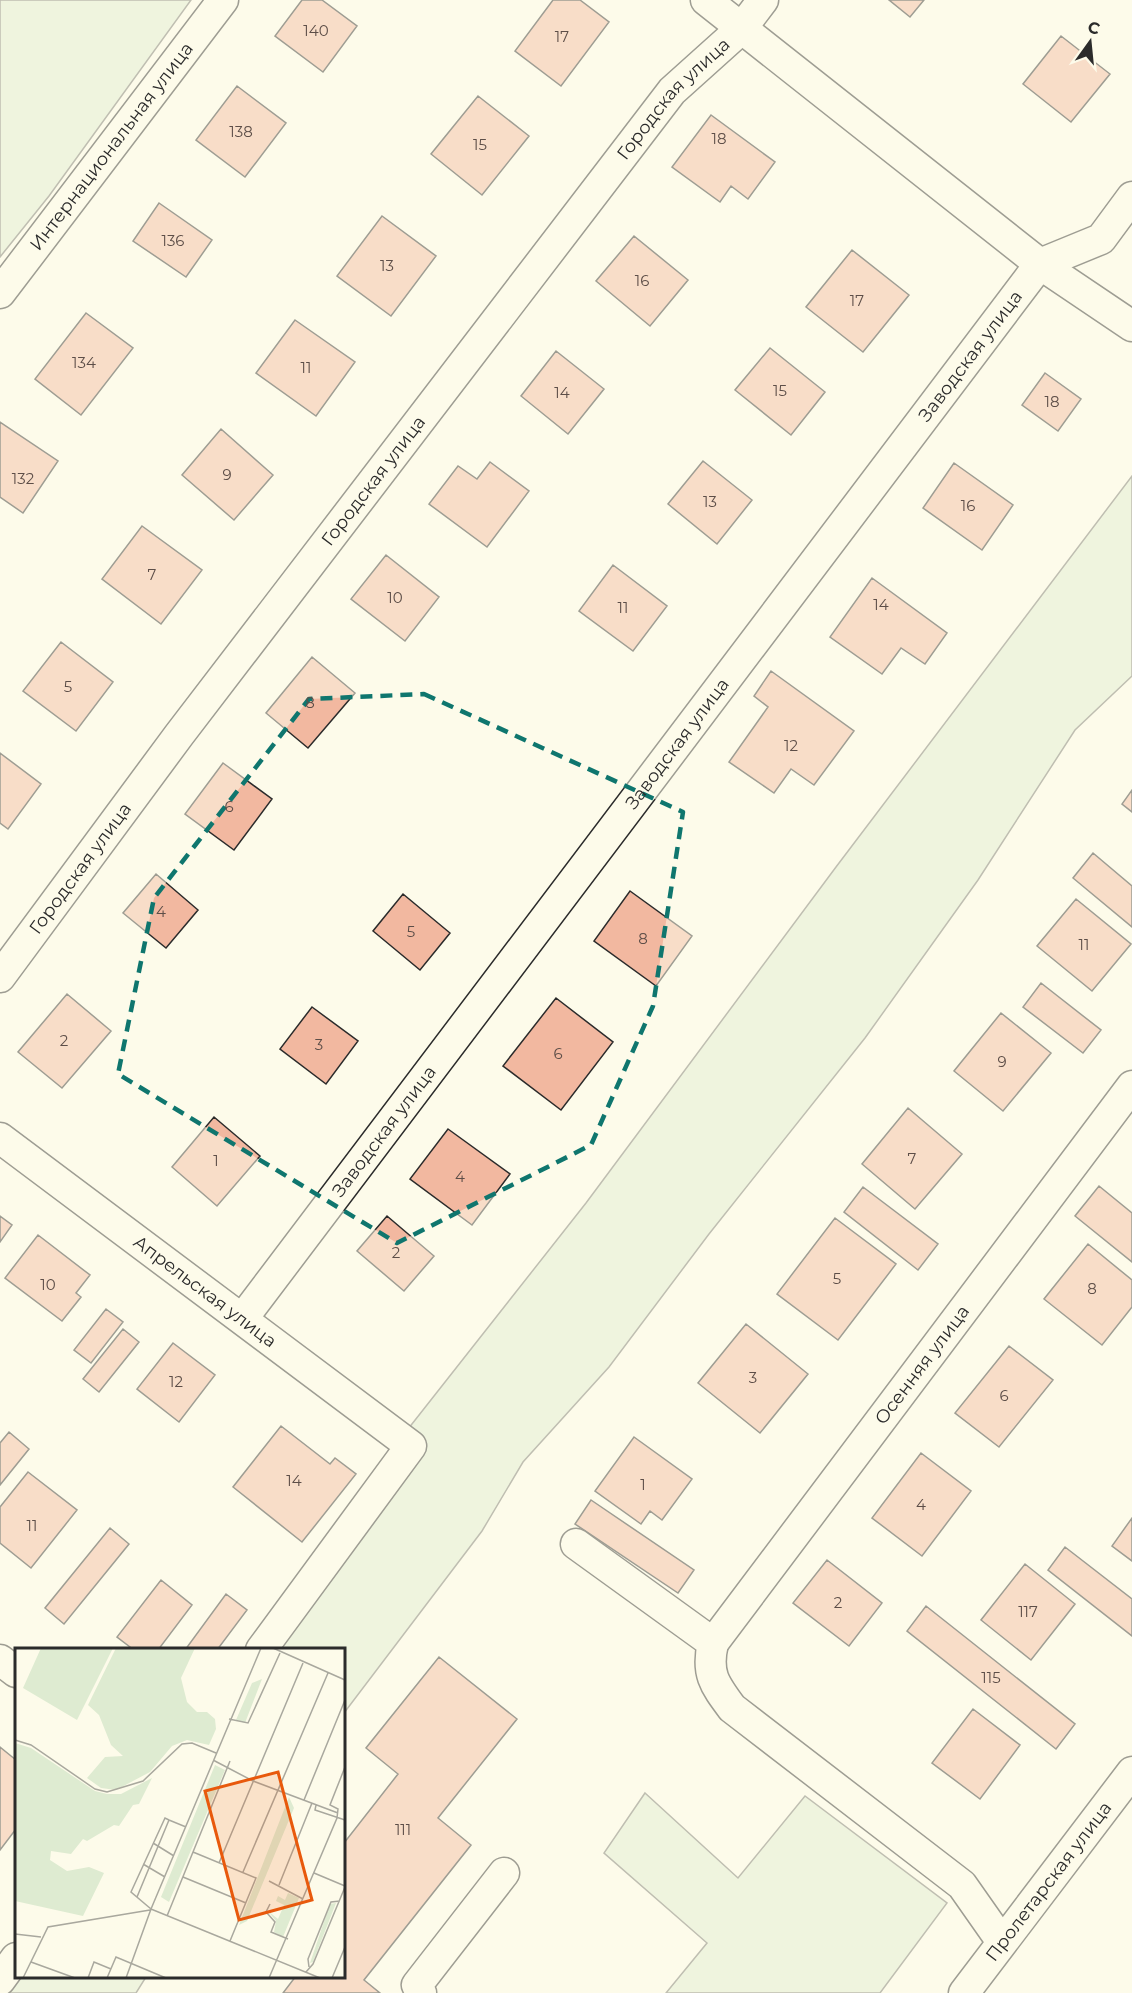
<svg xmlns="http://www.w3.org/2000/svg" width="1132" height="1993" font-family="Montserrat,sans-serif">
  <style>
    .green { fill: #deebd1; stroke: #74746e; stroke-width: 1.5 }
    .building { fill: #f2b8a0; stroke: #2b2b2b; stroke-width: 1.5 }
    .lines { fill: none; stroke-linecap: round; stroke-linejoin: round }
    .street-casing { stroke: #2b2b2b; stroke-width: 33 }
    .street { stroke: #fdfbea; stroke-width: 30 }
    .marked { fill: none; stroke: #0f766e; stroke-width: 4.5; stroke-dasharray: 12 8; stroke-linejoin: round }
    .labels { text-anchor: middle; stroke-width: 4.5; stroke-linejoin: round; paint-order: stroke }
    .number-label { font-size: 15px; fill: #5d4e48 }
    .street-label { font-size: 18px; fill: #2b2b2b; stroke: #fdfbea }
    .inset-road { fill: none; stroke: #a9a89e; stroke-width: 1.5 }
    .view { fill: #e8590c; fill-opacity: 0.15; stroke: #e8590c; stroke-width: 3 }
    .inset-edge { fill: none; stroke: #2b2b2b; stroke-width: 3 }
  </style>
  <rect width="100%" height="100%" fill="#fdfbea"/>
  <path class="green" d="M0 0H191L49 196 0 257Z
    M1132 476V676L1075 730 978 880 865 1038 709 1234 609 1367 523 1462 482 1531 344 1713V1650H246L386 1457 586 1203 836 867Z
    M645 1793 738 1878 805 1796 947 1903 880 1993H666L707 1943 604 1853Z
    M19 1977H146L136 1993H6Z"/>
  <path class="building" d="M302 0H322L357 26 323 72 275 36Z
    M553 0H580L609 22 561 86 515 51Z
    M889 0H924L910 17Z
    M1061 36 1110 74 1071 122 1023 84Z
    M237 86 286 123 245 177 196 140Z
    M478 96 529 136 482 195 431 154Z
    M711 115 775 162 748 199 731 186 720 202 672 167Z
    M159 203 212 240 186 277 133 241Z
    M382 216 436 256 391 316 337 276Z
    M634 236 688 280 650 326 596 281Z
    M852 250 909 295 863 352 806 307Z
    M86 313 133 348 81 415 35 379Z
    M295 320 355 362 316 416 256 373Z
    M770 348 825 392 791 435 735 390Z
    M556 351 604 389 568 434 521 396Z
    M1045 373 1081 399 1058 431 1022 405Z
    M0 422 58 461 23 513 0 497Z
    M221 429 273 475 234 520 182 475Z
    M703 461 752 500 717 544 668 504Z
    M490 462 529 491 487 547 429 504 458 466 477 479Z
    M954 463 1013 505 982 550 923 508Z
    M142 526 202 570 161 624 102 579Z
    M386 555 439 597 405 641 351 599Z
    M613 565 667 606 633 651 579 611Z
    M872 578 947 633 925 664 901 648 882 674 830 637Z
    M61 642 113 682 76 731 23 691Z
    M312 657 355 693 308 748 266 713Z
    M771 671 854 731 814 785 791 769 774 793 729 762 768 707 754 696Z
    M0 753 41 784 8 829 0 823Z
    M223 763 272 799 234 850 185 814Z
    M1132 790V812L1122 804Z
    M1093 853 1132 886V927L1073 878Z
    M156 874 198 910 166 948 123 913Z
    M630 891 692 936 656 986 594 941Z
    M403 894 450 933 420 970 373 931Z
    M1076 899 1131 944 1092 991 1037 946Z
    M1041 983 1101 1030 1083 1053 1023 1007Z
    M67 994 111 1031 62 1088 18 1052Z
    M556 998 613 1042 561 1110 503 1066Z
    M312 1007 358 1041 326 1084 280 1049Z
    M1001 1013 1051 1053 1003 1111 954 1071Z
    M908 1108 962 1154 915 1209 862 1164Z
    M214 1117 260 1156 217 1206 172 1167Z
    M448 1129 510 1174 472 1225 410 1179Z
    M1099 1186 1132 1213V1262L1075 1216Z
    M863 1187 938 1244 918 1270 844 1212Z
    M0 1216 12 1225 0 1242Z
    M387 1216 434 1256 404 1291 357 1251Z
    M835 1218 896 1264 838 1340 777 1294Z
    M38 1235 90 1275 76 1293 81 1297 62 1321 5 1278Z
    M1088 1244 1132 1280V1307L1102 1345 1044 1299Z
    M106 1309 123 1322 91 1363 74 1350Z
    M746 1324 808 1374 760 1433 698 1383Z
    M123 1329 139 1342 99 1392 83 1379Z
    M173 1343 215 1375 179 1422 137 1389Z
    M1009 1346 1053 1380 999 1447 955 1413Z
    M281 1426 330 1464 335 1458 356 1474 302 1542 233 1487Z
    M9 1432 29 1449 0 1485V1443Z
    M634 1437 692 1479 662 1520 650 1511 641 1524 595 1491Z
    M921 1453 971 1491 922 1556 872 1518Z
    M28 1472 77 1510 31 1568 0 1543V1507Z
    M591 1500 694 1570 678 1593 575 1524Z
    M1132 1518V1561L1112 1546Z
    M110 1528 129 1544 64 1624 45 1608Z
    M1065 1547 1132 1599V1636L1048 1570Z
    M827 1560 882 1603 849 1646 793 1603Z
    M1025 1564 1075 1604 1031 1660 981 1620Z
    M161 1580 192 1605 158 1650H134L117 1637Z
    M226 1594 247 1610 217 1650H185Z
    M926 1606 1075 1724 1056 1749 907 1631Z
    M439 1657 517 1719 438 1818 471 1845 364 1980 380 1993H283L296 1976H344V1843L398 1774 366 1748Z
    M973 1709 1020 1745 980 1799 932 1763Z
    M0 1747 16 1760V1829L0 1850Z"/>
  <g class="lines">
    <g class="street-casing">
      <g id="street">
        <path d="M706 0 1040 264 1132 326"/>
        <path id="s1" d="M0 293 223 0"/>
        <path id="s2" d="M0 977 179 735 672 91 741 29 763 0"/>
        <path id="s3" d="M0 1138 411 1446 261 1650"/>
        <path id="s4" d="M243 1318 1040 264 1101 239 1132 197"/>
        <path d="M576 1544 713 1643C706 1673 714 1684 732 1708L962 1885 1002 1942"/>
        <path id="s5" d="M713 1643 1132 1086"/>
        <path d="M0 1660 16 1672"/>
        <path d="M0 1980 16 1958"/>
        <path d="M421 1993 417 1985 504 1873"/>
        <path id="s6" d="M964 1993 1132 1772"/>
      </g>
    </g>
    <use href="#street" class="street"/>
  </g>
  <path d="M0 0H1132V1993H0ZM424 694 683 812 653 1006 591 1145 397 1243 118 1074 154 898 309 699Z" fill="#fdfbea" fill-opacity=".55" fill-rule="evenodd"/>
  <path class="marked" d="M424 694 683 812 653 1006 591 1145 397 1243 118 1074 154 898 309 699Z"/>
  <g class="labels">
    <g class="number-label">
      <text x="316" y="36">140</text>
      <text x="562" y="42">17</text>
      <text x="241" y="137">138</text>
      <text x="719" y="144">18</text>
      <text x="480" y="150">15</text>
      <text x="173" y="246">136</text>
      <text x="387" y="271">13</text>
      <text x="642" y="286">16</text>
      <text x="857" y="306">17</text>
      <text x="84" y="368">134</text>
      <text x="306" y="373">11</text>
      <text x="780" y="396">15</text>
      <text x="562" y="398">14</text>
      <text x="1052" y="407">18</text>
      <text x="227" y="480">9</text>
      <text x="23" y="484">132</text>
      <text x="710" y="507">13</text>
      <text x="968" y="511">16</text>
      <text x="152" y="580">7</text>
      <text x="395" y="603">10</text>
      <text x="881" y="610">14</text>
      <text x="623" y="613">11</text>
      <text x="68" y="692">5</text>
      <text x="310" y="708">8</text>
      <text x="791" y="751">12</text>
      <text x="229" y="812">6</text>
      <text x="161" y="917">4</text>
      <text x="411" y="937">5</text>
      <text x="643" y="944">8</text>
      <text x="1084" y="950">11</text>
      <text x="64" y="1046">2</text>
      <text x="319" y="1050">3</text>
      <text x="558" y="1059">6</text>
      <text x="1002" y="1067">9</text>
      <text x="912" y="1164">7</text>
      <text x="216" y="1166">1</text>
      <text x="460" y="1182">4</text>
      <text x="396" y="1258">2</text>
      <text x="837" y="1284">5</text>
      <text x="48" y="1290">10</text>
      <text x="1092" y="1294">8</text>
      <text x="753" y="1383">3</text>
      <text x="176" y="1387">12</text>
      <text x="1004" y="1401">6</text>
      <text x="294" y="1486">14</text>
      <text x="643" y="1490">1</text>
      <text x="921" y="1510">4</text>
      <text x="32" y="1531">11</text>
      <text x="838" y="1608">2</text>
      <text x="1028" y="1617">117</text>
      <text x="991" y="1683">115</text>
      <text x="403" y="1835">111</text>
    </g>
    <g class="street-label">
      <text dy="6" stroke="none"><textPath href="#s2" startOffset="1107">Городская улица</textPath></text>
      <text dy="6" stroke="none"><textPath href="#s1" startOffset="184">Интернациональная улица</textPath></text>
      <text dy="6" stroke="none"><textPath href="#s4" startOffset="1206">Заводская улица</textPath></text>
      <text dy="6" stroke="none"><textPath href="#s2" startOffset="621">Городская улица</textPath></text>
      <text dy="6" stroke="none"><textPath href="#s4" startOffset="720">Заводская улица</textPath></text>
      <text dy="6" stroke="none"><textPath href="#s2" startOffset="135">Городская улица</textPath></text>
      <text dy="6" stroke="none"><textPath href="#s4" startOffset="234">Заводская улица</textPath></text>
      <text dy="6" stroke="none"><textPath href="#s3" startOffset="256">Апрельская улица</textPath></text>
      <text dy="6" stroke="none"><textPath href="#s5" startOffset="348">Осенняя улица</textPath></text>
      <text dy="6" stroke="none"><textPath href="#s6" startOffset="140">Пролетарская улица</textPath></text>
    </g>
  </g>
  <g transform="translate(15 1648)">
    <rect width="330" height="330" fill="#fdfbea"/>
    <path d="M26 0H98L62 72 8 40ZM101 0H180L166 30 172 54 182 64H192L200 71 201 81 194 97 172 92 157 98 135 124 101 142 86 140 72 130 90 109 108 108 96 97 84 67 73 57ZM247 31 230 75 221 72 237 35ZM0 95 16 100 80 143 92 146H106L137 130 124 156 118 157 104 178 99 177 72 193 68 191 56 206 36 203 35 212 52 223 74 219 89 225 68 268 0 253ZM200 117 210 122 154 254 146 249ZM274 149 279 160 232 273 224 277ZM273 245 284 250 268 289 259 284 261 273 253 263 263 271 269 257 261 253 263 248 270 252ZM321 255 298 314 295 315 315 256Z" fill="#deebd1"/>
    <path class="inset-road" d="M258 0 330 32M214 71 233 75 265 5M0 92 16 97 80 141 92 144 128 133 167 96 177 95 201 105M198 112 238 133 323 165M289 152 330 52M301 157 300 162 330 172M138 195 159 208M178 204 241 230 215 293M204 215 288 15M128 216 150 229M228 224 313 25M299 225 330 238M168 229 231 255M254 233 288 251M264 237 297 155M122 249 154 172 171 179M255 256 251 264 260 274 256 284 273 291M136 261 246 0M136 261 116 244 150 170 154 172M152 268 215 113M0 286 26 289M16 314 60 330M294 319 293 311 316 254 325 253M291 324 298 316 330 239M8 330 33 279 135 262M73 330 79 314 96 321M92 330 101 309 151 330M111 330 136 261 305 330M254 330 322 170 323 161 315 157 330 119M317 330 330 299"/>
    <path class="view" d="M263 124 297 252 224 272 190 143Z"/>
    <rect width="330" height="330" class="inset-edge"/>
  </g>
  <g transform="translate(1090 42) rotate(15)" stroke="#fdfbea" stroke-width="4.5" paint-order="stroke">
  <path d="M0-4.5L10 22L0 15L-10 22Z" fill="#2b2b2b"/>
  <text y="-9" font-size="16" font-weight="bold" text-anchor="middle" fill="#2b2b2b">С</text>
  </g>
</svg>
